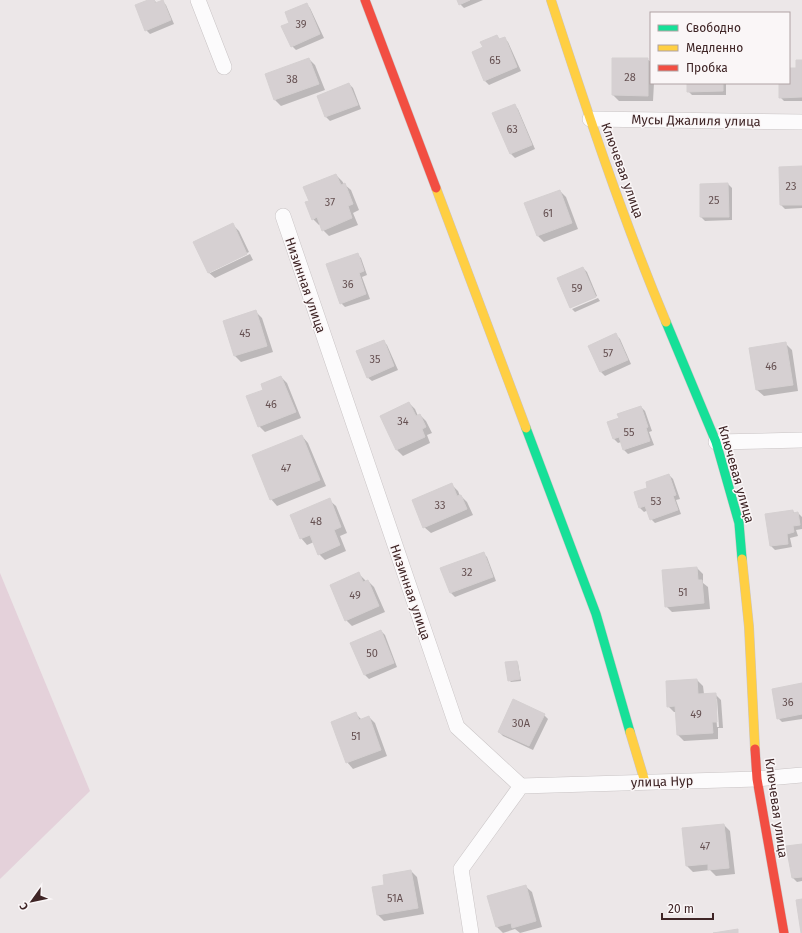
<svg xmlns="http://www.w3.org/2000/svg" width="802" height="933" font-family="'Fira Sans',sans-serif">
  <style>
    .green { fill: #e4d1da }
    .shadow { fill: #0003; fill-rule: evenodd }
    .building { fill: #d6d0d2; stroke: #d5d0d1 }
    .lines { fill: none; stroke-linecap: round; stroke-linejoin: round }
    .street-casing { stroke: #c9c4c5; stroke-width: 16 }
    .fast-casing { stroke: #cac4c5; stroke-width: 10 }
    .slow-casing { stroke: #cac4c5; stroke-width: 10 }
    .jam-casing { stroke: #cac4c5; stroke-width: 10 }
    .street { stroke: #fcfbfc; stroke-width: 15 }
    .fast { stroke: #16e098; stroke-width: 9 }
    .slow { stroke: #ffcf43; stroke-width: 9 }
    .jam { stroke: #f24e42; stroke-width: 9 }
    .labels { text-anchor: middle; stroke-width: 3; stroke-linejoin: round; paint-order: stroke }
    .number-label { font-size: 11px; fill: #665152 }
    .street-label { font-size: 13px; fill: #3f2526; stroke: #faf6f7 }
  </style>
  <rect width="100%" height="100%" fill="#ece7e8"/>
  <path class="green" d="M0 573 90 791 0 879Z"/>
  <path class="shadow" d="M150 0H154L157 3 162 1 166 5 174 24 150 34 146 30Z
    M458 0H483L464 8 460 4Z
    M306 4 310 8 324 38 296 50 292 46 291 23Z
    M497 36 500 40 504 38 508 42 521 71 489 85 485 81 473 52 484 48Z
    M309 59 315 65 325 90 281 106 275 100 266 75Z
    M647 59 651 62V83H654L653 101H619L613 95Z
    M802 61V101H784L780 97V83H789V69H797Z
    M688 83H726V95H692L688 91Z
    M349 84 353 88 361 109 330 121 326 117 318 96Z
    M514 105 518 109 535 149 515 158 511 154 494 113Z
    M802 167V208L785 209 781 205Z
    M336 175 342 181 344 184 351 190 359 210 353 213 358 225 329 236 323 230 321 224 319 225 313 219 310 202Z
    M728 184 732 188V220L705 221 701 217Z
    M560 191 566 197 578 229 544 242 538 236Z
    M232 224 239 231 249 252 210 271V273L250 254 253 260 215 278 208 272Z
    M357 254 361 258 367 275 362 277 370 299 345 307 341 303Z
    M583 268 587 272 597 296 572 307V308L559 279Z
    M598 298 600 301 575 312 572 309Z
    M256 312 262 318 273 352 241 362 235 356Z
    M616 335 620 339 631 364 605 376 601 372Z
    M383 341 387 345 398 370 372 381 367 377Z
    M785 343 792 350 798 391 764 396 757 390 751 349Z
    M281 377 287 383 301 418 265 432 259 426Z
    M409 403 415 409 418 416 420 415 426 421 432 433 427 435 430 443 403 456 397 450 381 416Z
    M641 407 645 411 652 431 649 432 654 445 628 454 624 450 621 442 618 443 614 439 609 422 620 419Z
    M302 436 308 443 326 486 277 506 271 499Z
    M669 475 673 479 680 499 676 500 681 514 655 523 651 519 648 510 644 512 640 508 635 493 649 488Z
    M452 485 458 491 460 496H461L467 502 473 515 431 533 424 527Z
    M329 500 336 506 347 533 340 536 346 551 325 560 319 554 314 542 307 545 301 538Z
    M793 511 795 514 798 513 802 517V529L796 530 798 536 790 538 792 547 775 550 771 546Z
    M483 553 487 557 496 581 455 597 451 593Z
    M697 568 703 574V583L708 587 710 609 672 612 666 606Z
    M359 574 365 580 366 582 368 581 374 587 385 612 352 626 346 620Z
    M381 631 385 635 397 667 369 679 365 675Z
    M517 662 518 663 521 681 511 682 509 680Z
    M697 680 703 686 704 694H715L721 700 723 728H718V739L684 741 678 735 677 712H674L668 706ZM715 699H717L719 727H717Z
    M802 684V719L782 722 778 718Z
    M356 714 362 720 369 717 375 723 387 756 353 769 347 762Z
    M544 715 548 719 533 750 503 736 499 732Z
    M724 825 730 831 735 874 716 876 710 870 693 872 687 866Z
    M802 845V881L797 882 793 878Z
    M411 871 417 877 424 914 384 921 378 915 385 886Z
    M525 886 532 892 542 927 520 933 515 929 503 933 497 927Z"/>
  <path class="building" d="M148 0H154L155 3 163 0 171 20 145 31 135 5Z
    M457 0H470L459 5Z
    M307 3 320 34 291 47 281 26 289 23 285 12Z
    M497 35 499 39 505 37 517 67 484 81 472 52 483 47 480 42Z
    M309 58 319 84 274 100 265 74Z
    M612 58H648V96L612 95Z
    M796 60H802V97L779 98V83H789V68H796Z
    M349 83 358 105 325 117 317 96Z
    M687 83H723V91L687 92Z
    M515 104 532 145 510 154 492 113Z
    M802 166V205H780L779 167Z
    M336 174 341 185 345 183 353 204 348 206 352 218 322 231 317 217 312 220 305 202 309 201 303 187Z
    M728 183 729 217H700V184Z
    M560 190 572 223 537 236 524 203Z
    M233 223 247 254 208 273 193 242Z
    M358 253 364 271 359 273 366 294 340 304 326 264Z
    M583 267 596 297 570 308 557 278Z
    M256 310 267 346 234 356 223 321Z
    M616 333 628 360 600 372 588 346Z
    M384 340 394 366 367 378 356 351Z
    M786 342 793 385 756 390 749 348Z
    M281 376 296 412 258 427 246 396 263 390 261 384Z
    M409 402 416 416 420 414 426 427 422 429 425 437 396 450 380 416Z
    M641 406 648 427 646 428 650 441 623 450 619 437 613 439 607 422 619 418 617 414Z
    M302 435 320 480 270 500 252 455Z
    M669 474 676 495 673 496 678 510 650 520 645 506 639 508 634 492 647 488 646 482Z
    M452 483 457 496 461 495 467 509 423 528 412 500Z
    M330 498 341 527 334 530 340 545 318 555 310 535 300 539 290 515Z
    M793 510V513L798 512 800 525 793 526 794 532 787 534 788 544 770 546 765 514Z
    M484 552 493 577 450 593 440 568Z
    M697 567 698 580H702L704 603 665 607 662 570Z
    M359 572 363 582 368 580 379 606 345 621 330 585Z
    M381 630 394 663 364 675 350 643Z
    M517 661 520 679 508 681 505 662Z
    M697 679 698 694 716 693 717 722H712L713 733 677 735 675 706 667 707 666 681Z
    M802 683V714L777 719 772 689Z
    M513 699 545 714 529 746 498 732Z
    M356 712 359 720 369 716 381 750 346 763 331 722Z
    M724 824 729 868 708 870V864L686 866 682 828Z
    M802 844V877L792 878 786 846Z
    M411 870 418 908 377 915 372 887 384 885 383 875Z
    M526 885 536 921 512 928 511 923 496 927 487 896Z
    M802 899V933H801L796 900Z
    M738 929V933H713Z"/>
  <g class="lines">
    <g class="street-casing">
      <path id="street" d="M198 0 224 67
        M590 119 802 122
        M283 216 457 727 521 786 461 869 471 933
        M716 442 802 440
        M521 786 757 779 802 775"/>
    </g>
    <g class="fast-casing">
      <path id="fast" d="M666 322 716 442 739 523 742 559
        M526 428 596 614 630 732"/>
    </g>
    <g class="slow-casing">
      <path id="slow" d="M551 0C586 108 622 217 666 322
        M436 188 526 428
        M742 559 749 627 755 749
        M630 732 645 782"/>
    </g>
    <g class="jam-casing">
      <path id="jam" d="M365 0 436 188
        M755 749 757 779 784 933"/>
    </g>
    <use href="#street" class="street"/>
    <use href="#fast" class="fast"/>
    <use href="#slow" class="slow"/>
    <use href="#jam" class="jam"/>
  </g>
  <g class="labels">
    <g class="number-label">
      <text x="301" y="28">39</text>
      <text x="495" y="64">65</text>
      <text x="630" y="81">28</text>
      <text x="292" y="83">38</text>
      <text x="512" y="133">63</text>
      <text x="791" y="190">23</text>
      <text x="714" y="204">25</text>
      <text x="330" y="206">37</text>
      <text x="548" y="217">61</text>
      <text x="348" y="288">36</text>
      <text x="577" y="292">59</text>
      <text x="245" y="337">45</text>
      <text x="608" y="357">57</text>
      <text x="375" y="363">35</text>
      <text x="771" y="370">46</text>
      <text x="271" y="408">46</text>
      <text x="403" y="425">34</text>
      <text x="629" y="436">55</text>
      <text x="286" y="472">47</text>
      <text x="656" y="505">53</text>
      <text x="440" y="509">33</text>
      <text x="316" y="525">48</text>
      <text x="467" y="576">32</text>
      <text x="683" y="596">51</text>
      <text x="355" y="599">49</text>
      <text x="372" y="657">50</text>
      <text x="788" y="706">36</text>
      <text x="696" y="718">49</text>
      <text x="521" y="727">30А</text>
      <text x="356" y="740">51</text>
      <text x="705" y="850">47</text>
      <text x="395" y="902">51А</text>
    </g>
    <g class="street-label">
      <text transform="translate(696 120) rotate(1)" y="5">Мусы Джалиля улица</text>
      <text transform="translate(623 170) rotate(70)" y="5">Ключевая улица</text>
      <text transform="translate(306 285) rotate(71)" y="5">Низинная улица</text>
      <text transform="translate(737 474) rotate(74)" y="5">Ключевая улица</text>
      <text transform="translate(411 592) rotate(71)" y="5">Низинная улица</text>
      <text transform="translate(662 781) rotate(-2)" y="5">улица Нур</text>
      <text transform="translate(777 808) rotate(82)" y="5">Ключевая улица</text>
    </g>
  </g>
  <rect x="650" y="12" width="140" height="72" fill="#faf6f7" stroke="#afa2a3"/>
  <rect x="658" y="25" width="20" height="6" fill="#16e098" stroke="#afa2a3"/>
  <text x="686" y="32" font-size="12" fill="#3f2526">Свободно</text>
  <rect x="658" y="45" width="20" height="6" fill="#ffcf43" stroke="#afa2a3"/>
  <text x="686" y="52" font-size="12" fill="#3f2526">Медленно</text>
  <rect x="658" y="65" width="20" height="6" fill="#f24e42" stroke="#afa2a3"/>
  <text x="686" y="72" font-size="12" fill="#3f2526">Пробка</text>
  <g transform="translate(32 901) rotate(237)" stroke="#faf6f7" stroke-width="3" paint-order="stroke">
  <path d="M0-3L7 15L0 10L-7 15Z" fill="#3f2526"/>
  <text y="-6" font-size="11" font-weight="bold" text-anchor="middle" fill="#3f2526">С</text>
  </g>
  <path d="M662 913v6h51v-6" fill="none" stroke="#3f2526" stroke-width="2"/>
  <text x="668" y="913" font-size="12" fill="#3f2526" stroke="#faf6f7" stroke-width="3" paint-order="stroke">20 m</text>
</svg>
